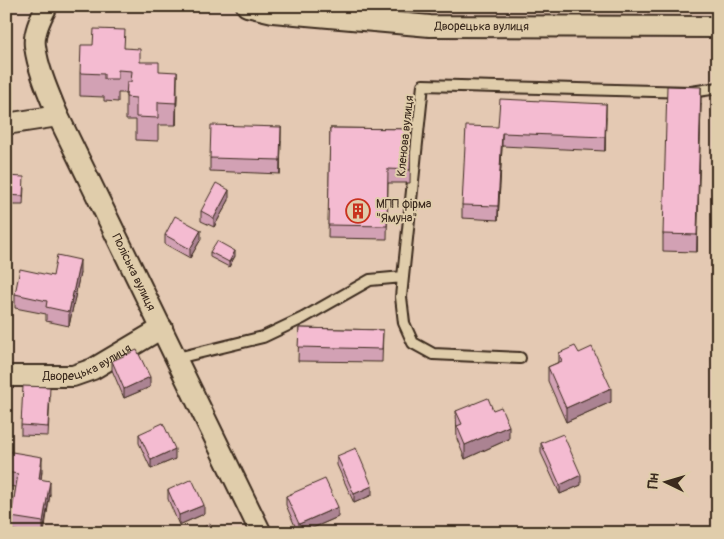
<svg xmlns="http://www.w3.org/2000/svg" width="724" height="539" font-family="Pangolin,sans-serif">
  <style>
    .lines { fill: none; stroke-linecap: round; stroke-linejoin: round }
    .service-casing { stroke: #3b2a1e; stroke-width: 14 }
    .minor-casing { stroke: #3b2a1e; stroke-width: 24 }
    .service { stroke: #e0cdab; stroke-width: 10 }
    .minor { stroke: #e0cdab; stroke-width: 20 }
    .wall { fill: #d2a1b4; stroke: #3b2a1e }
    .shaded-wall { fill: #ab8392; stroke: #3b2a1e }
    .building { fill: #f4bbd1; stroke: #3b2a1e }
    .labels { text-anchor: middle; stroke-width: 4; stroke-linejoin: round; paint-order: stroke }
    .street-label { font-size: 12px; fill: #3b2a1e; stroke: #e0cdab }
    .poi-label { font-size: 12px; fill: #3b2a1e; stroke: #e0cdab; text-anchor: start }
  </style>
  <rect width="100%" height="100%" fill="#e4c9b3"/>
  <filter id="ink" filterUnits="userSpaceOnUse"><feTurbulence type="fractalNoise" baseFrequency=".02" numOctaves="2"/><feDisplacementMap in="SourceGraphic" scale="10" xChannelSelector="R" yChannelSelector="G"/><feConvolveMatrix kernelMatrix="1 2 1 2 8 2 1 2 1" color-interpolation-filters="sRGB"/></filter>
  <g filter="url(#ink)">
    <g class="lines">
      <g class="service-casing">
        <path id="service" d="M177 358 263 337 303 318 370 280 403 277
          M520 358 433 354 413 343 404 323 401 297 403 277 423 85 691 92 718 88"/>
      </g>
      <g class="minor-casing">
        <g id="minor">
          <path id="s1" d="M47 6C41 17 33 33 35 46 38 70 49 94 58 116L261 533"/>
          <path id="s2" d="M247 6 273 12 430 26 718 27"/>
          <path d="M6 124 58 116"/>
          <path id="s3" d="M6 376H73L93 369 162 328"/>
        </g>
      </g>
      <use href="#service" class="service"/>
      <use href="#minor" class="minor"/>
    </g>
    <path class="wall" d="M125 48 140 62 159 71 177 95 176 125H158V141L136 140V120H126V93H118V102L104 101V97L80 96V73Z
      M701 104 697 252 663 251V234Z
      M606 117 605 151 502 146 498 220 462 218V205L498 127Z
      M330 128 411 129 410 183H388L387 239 328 238Z
      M281 141 280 174 210 171V158Z
      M6 176 24 186 23 205H6Z
      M229 200 214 227 201 221V211Z
      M165 235 201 239 190 258 165 244Z
      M210 252 235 256 229 267 210 257Z
      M80 273 69 326 46 321V314L15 308V294L53 276Z
      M299 328 383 330 382 362 298 361Z
      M559 353H579L611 402 566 422 548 381V367L559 362Z
      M112 361 150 387 124 398 112 370Z
      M50 397 48 436 21 435V425Z
      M493 410 509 439 465 459 457 439 456 411Z
      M139 434 175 459 151 469 139 443Z
      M541 443 581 485 560 494 541 453Z
      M6 451 42 471 41 480 50 494 44 533H26L11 530V517L16 487 6 486Z
      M337 456 372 495 354 503 337 465Z
      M168 490 204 514 179 525 168 499Z
      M286 496 338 517 301 533H298L286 505Z"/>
    <path class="shaded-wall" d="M177 72V95L176 125V103Z
      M701 87V104L697 252V235Z
      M606 104V117L605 151V137Z
      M281 127V141L280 174V160Z
      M502 133V146L498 220V206Z
      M229 190V200L214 227V218Z
      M201 230V239L190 258V249Z
      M235 251V256L229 267V262Z
      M80 260V273L69 326V312Z
      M150 377V387L124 398V389Z
      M611 388V402L566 422V408Z
      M509 426V439L465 459V445Z
      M175 449V459L151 469V460Z
      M42 457V471L39 493V479Z
      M581 475V485L560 494V485Z
      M50 481V494L43 533V522Z
      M372 486V495L354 503V494Z
      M204 505V514L179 525V515Z
      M338 507V517L301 533H299V524Z"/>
    <path class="building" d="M94 29 125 30 124 48 140 49V62H159V71L177 72 176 103 158 102V118L136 117V98L126 97 127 82H131L132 71 118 70V79H104V74L80 73 81 45H93Z
      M667 86 701 87 697 235 663 234Z
      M500 99 606 104 605 137 502 133 498 206 462 205 466 126 498 127Z
      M211 125 281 127 280 160 210 158Z
      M330 128 411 129 410 170 388 169 387 226 328 225Z
      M6 176 24 177 23 196 6 195Z
      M216 183 229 190 214 218 201 211Z
      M175 216 201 230 190 249 165 235Z
      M217 241 235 251 229 262 210 252Z
      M57 255 80 260 69 312 46 307 47 301 15 294 20 269 53 276Z
      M299 328 383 330 382 349 298 347Z
      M575 346 579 353 592 347 611 388 566 408 548 367 562 361 559 353Z
      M137 350 150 377 124 389 112 361Z
      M23 386 50 387 48 427 21 425Z
      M488 398 493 410 501 407 509 426 465 445 457 426 462 424 456 411Z
      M163 423 175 449 151 460 139 434Z
      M563 434 581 475 560 485 541 443Z
      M356 448 372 486 354 494 337 456Z
      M6 451 42 457 39 479 50 481 43 522 11 517 18 474 6 472Z
      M192 479 204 505 179 515 168 490Z
      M325 479 338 507 299 524 286 496Z
      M210 524 213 533H191Z"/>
  </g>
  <defs>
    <g id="building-ring" transform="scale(1.25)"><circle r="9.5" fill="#e0cdab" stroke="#c8321e" stroke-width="1.5"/><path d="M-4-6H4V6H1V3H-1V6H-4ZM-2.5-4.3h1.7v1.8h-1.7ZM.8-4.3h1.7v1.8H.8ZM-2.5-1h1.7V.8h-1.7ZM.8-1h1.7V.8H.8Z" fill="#c8321e"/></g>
  </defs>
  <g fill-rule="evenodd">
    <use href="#building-ring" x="358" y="211"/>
  </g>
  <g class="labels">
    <g class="street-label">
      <text dy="4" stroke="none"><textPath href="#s2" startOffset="236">Дворецька вулиця</textPath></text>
      <text transform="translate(405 136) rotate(-84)" y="4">Кленова вулиця</text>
      <text dy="4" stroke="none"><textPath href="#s1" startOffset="290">Поліська вулиця</textPath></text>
      <text dy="4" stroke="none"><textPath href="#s3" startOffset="84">Дворецька вулиця</textPath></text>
    </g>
    <g class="poi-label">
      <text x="376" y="208">МПП фірма<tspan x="376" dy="14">"Ямуна"</tspan></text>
    </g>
  </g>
  <rect width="724" height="539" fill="none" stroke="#e0cdab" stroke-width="25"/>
  <rect x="12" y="12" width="699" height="514" fill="none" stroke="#3b2a1e" stroke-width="2" filter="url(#ink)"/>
  <g transform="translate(666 482) rotate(275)" stroke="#e0cdab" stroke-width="4" paint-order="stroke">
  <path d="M0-4L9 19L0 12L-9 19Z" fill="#3b2a1e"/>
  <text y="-8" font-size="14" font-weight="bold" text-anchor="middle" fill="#3b2a1e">Пн</text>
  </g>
</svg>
